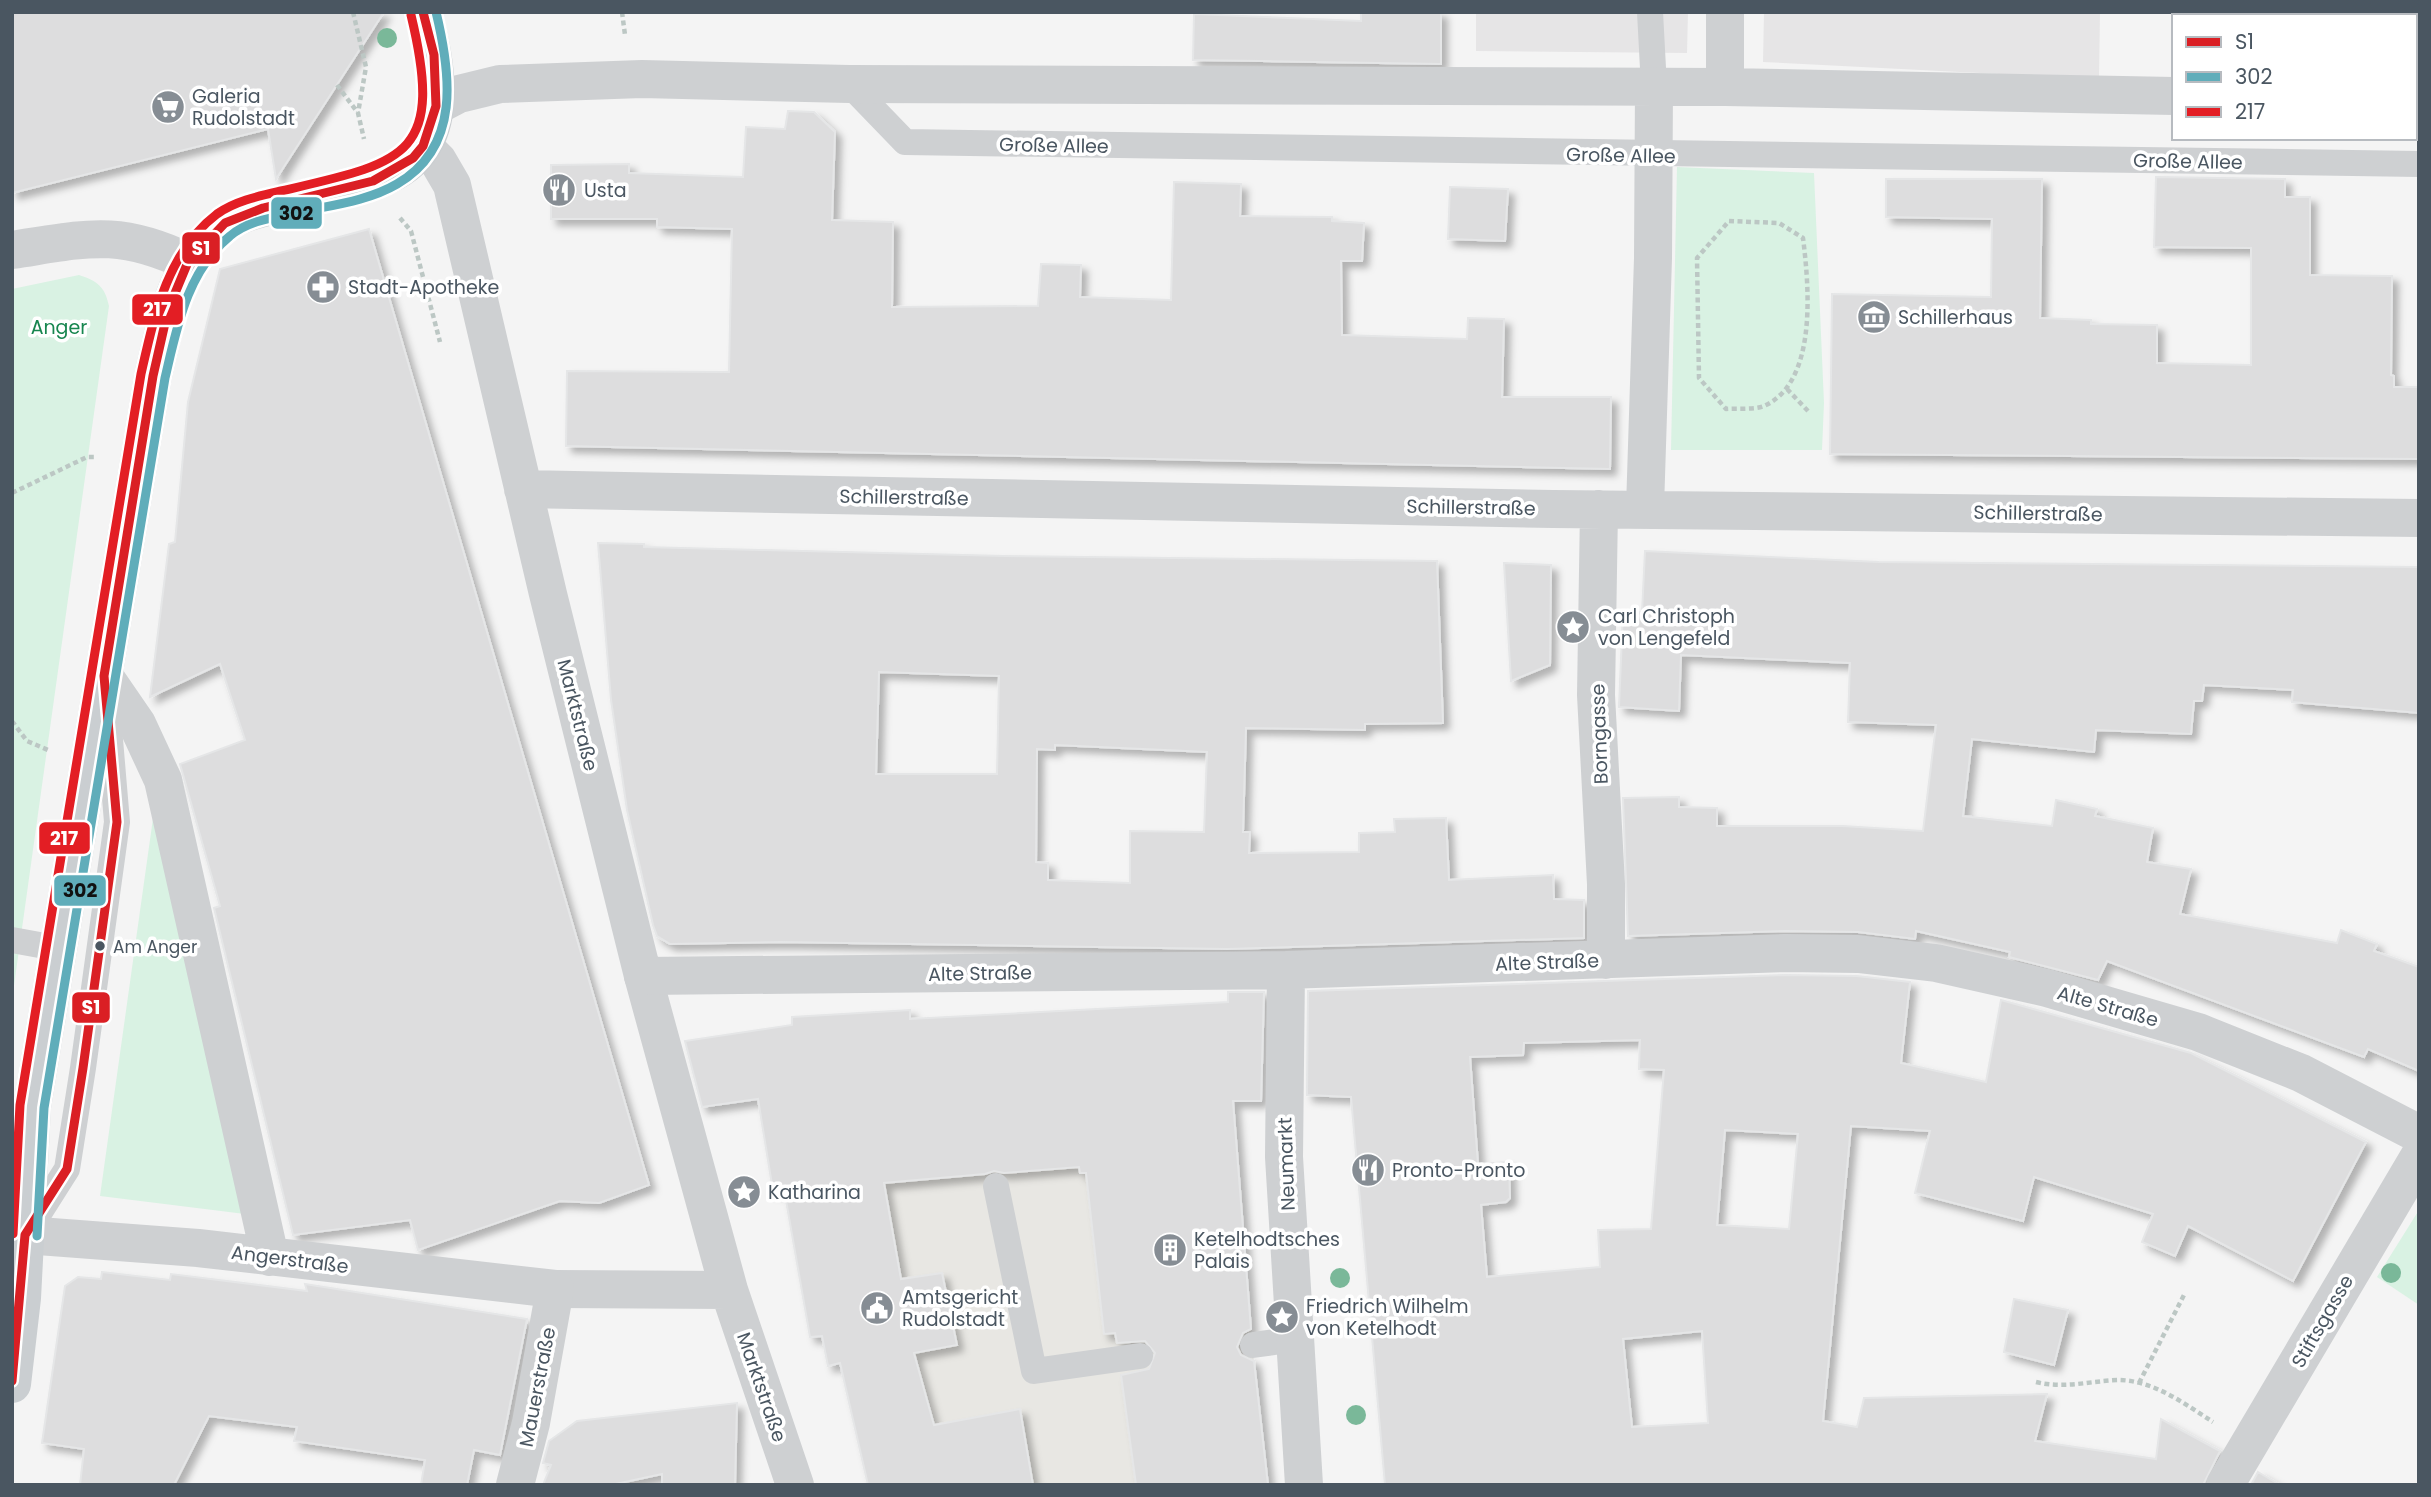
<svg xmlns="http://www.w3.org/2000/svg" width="2431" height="1497" font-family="Poppins,sans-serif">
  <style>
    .commercial { fill: #e8e7e3 }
    .education { fill: #e6e5e6 }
    .green { fill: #d9f2e3 }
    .building { fill: #ddddde; stroke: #e5e6e7; stroke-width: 2; fill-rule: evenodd; filter: url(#shadow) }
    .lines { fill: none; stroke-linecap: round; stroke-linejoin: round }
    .path { stroke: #bcc7c4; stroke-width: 4.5; stroke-dasharray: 5 3.5; stroke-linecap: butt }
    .service { stroke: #ced0d2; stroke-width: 26 }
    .pedestrian { stroke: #ced0d2; stroke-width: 38 }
    .minor { stroke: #ced0d2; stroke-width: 38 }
    .primary { stroke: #caced1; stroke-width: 38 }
    .bus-1-casing { stroke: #fff; stroke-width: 14 }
    .bus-2-casing { stroke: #fff; stroke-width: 14 }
    .bus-3-casing { stroke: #fff; stroke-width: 14 }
    .bus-1 { stroke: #da1f24; stroke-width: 9 }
    .bus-2 { stroke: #60adba; stroke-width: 9 }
    .bus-3 { stroke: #e31e24; stroke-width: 9 }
    .tree { fill: #7ab899 }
    .bus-dot { fill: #4a5661; stroke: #fff; stroke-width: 2.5 }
    .labels { text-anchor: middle; stroke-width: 7; stroke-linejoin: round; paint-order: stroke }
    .bus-label { font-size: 17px; fill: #4a5661; stroke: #fff; text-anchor: start }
    .poi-label { font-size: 19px; fill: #4a5661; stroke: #fff; text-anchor: start }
    .street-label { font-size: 19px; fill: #4a5661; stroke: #fff }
    .park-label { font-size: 19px; fill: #17864f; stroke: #fff }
    .line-badge { stroke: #fff; stroke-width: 2.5 }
    .badge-label { font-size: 19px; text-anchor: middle; font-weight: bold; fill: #fff }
    .pale-badge-label { font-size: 19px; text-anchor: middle; font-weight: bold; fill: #111 }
  </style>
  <defs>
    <filter id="shadow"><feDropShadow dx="6" dy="6" stdDeviation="3.5" flood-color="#0004"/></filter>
  </defs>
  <rect width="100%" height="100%" fill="#f4f4f4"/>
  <path class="commercial" d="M1233 1101 1254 1364 1268 1485H868L840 1364 828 1366 822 1336 810 1337 784 1189 773 1191 765 1141 900 1126Z"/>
  <path class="education" d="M1476 12H1688L1687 53 1476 51Z
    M1764 12H2100L2099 79 1763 62Z
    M2293 12H2419V75H2415V16H2292Z"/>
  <path class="green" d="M1677 167 1814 173 1824 403 1822 450H1671Z
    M79 275C98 281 105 287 109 306L12 1000V289Z
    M156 797 253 1215 100 1196Z
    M2419 1210V1305L2377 1277Z"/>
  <path class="building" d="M12 12H384L276 179 268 129 12 193Z
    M1361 12H1441V64L1193 60 1194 14 1361 21Z
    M788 111 814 112 835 132 832 220 893 222 892 307 1038 306 1041 264 1081 265 1080 297 1171 300 1174 182 1241 184 1240 216 1332 217V221L1364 223 1362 261H1341L1342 335 1467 339 1468 318 1504 319 1502 397H1611L1610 469 566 446 567 371 729 372 732 229 657 227V219H551V165L629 164V173L743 177 746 127 785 129Z
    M2156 177 2285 179V197H2310V275L2392 276 2391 375 2394 376V387H2419V459L1830 454 1832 294 1991 297 1992 219 1886 217V179H2042L2040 318 2091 320V324L2157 325V363L2251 365V248L2154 247Z
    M1450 187 1508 189 1505 241 1448 239Z
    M369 229 649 1185 599 1203 560 1201 418 1250 410 1220 293 1235 214 908 220 906 180 764 245 740 220 664 150 697 169 544 175 542 188 402 220 269Z
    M598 543 644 544V547L1005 556 1437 561 1443 723 1365 724V730L1246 728 1243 832H1250L1249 853 1359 852V833L1395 832 1394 819 1446 818 1449 880 1553 875 1554 899 1584 900V938L1227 949 781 942 670 944 657 936 653 925 627 810 611 700ZM879 672 999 676 997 774H876ZM1055 745 1207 752 1204 832 1130 831V883L1048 880V863L1036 862 1037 749 1055 750Z
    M1645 551 1879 562 2419 567V713L2292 702 2293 690 2204 685 2202 701H2194L2191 734 2096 730 2094 752 1972 739 1963 816 2052 826 2056 800 2097 809 2095 816 2153 828 2147 862 2191 869 2180 914 2337 943 2341 930 2377 944 2374 951 2419 967V1071L2368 1049 2364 1057 2107 961 2098 980 2009 957 2010 952 1916 931 1915 939 1858 932 1785 931 1628 936 1623 798 1679 797V807L1717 808V826H1843L1923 831 1936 725 1848 722 1850 663 1681 655 1679 711 1619 707 1623 611 1642 612Z
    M1504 563 1551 565 1550 665 1511 681Z
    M1785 975 1857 976 1910 982 1901 1063 1986 1082 2001 1000 2191 1053 2366 1142 2293 1281 2188 1226 2175 1256 2142 1242 2153 1214 2034 1177 2023 1221 1915 1193 1930 1131 1851 1126 1823 1421 1857 1427 1864 1398 2047 1394 2035 1441 2156 1459 2161 1419 2220 1451 2203 1485H1385L1351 1097 1307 1095 1308 991ZM1640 1040 1639 1069 1664 1070 1651 1229 1598 1230 1600 1267 1487 1277 1481 1205 1506 1202 1510 1198 1509 1162 1478 1164 1470 1057 1523 1055 1524 1043ZM1725 1130 1798 1134 1789 1229 1717 1225ZM1702 1331 1708 1423 1632 1427 1623 1339Z
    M1228 992H1264L1261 1101H1233L1251 1329 1243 1333 1237 1347 1241 1355 1254 1361 1268 1485H1136L1121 1375 1149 1369 1155 1353 1145 1341 1117 1343 1115 1333 1104 1334 1086 1173H1080L1079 1167 1004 1173 994 1171 985 1174 884 1183 901 1279 942 1273 957 1345 914 1353 934 1425 1020 1409 1033 1485H868L840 1363 828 1366 822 1336 810 1337 784 1189 773 1191 758 1099 702 1107 685 1041 792 1025V1017L910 1010V1019L1228 1002Z
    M102 1272 170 1280 171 1274 307 1291 305 1284 527 1319 500 1455 474 1450 467 1485H421L425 1460 294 1441 297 1427 209 1416 174 1485H80L84 1449 42 1443 65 1286 78 1277 101 1279Z
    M2014 1299 2068 1310 2054 1365 2004 1352Z
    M737 1403 735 1485H662V1474L611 1485H543L551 1465 543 1463 549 1441 577 1421Z
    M2258 1472 2280 1485H2251Z"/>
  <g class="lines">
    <path class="path" d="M353 12 366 67 358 113
      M622 12 625 35
      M337 85 358 113 364 139
      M400 218 411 231 440 342
      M1729 221 1779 223 1803 238C1809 286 1818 382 1764 406 1754 410 1737 408 1726 409L1699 378 1697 258Z
      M1787 389 1808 411
      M12 493 87 457H97
      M12 721 27 741 48 750
      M2036 1382C2064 1389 2090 1381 2118 1380 2153 1380 2185 1404 2213 1422
      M2139 1383 2184 1295"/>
    <path class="service" d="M1650 12 1654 87
      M2344 12V16
      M849 84 905 142 2419 164
      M12 940 56 948
      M996 1186 1034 1371 1140 1356
      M29 1229 67 1169 83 1068 117 822 108 716
      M1253 1345 1295 1339"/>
    <path class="pedestrian" d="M643 976 729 1290 795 1485
      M555 1289 729 1290"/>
    <path class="minor" d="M1725 87V12
      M2415 100H2419
      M436 106 459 94 500 84 642 79 849 84 1725 87 2174 96
      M423 146 438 161 452 185 548 594 643 976 1286 970 1785 953 1858 954 1936 963 2047 988 2198 1032 2301 1073 2419 1134
      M12 250C85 239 118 228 188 262
      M523 489 1553 509 2419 518
      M1645 508 1653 258 1654 87
      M1599 509 1596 695 1606 884V960
      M104 676 137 724 163 780 270 1257
      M1286 970 1284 1157 1304 1485
      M25 1235 198 1248 555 1289 531 1423 515 1485
      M2225 1485 2419 1157"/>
    <path class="primary" d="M12 1384 22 1298 32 1107 153 376C166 320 176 263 223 225 240 212 267 207 288 202 321 194 359 189 390 174 453 143 437 67 423 12"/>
    <g class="bus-1-casing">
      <path id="bus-1" d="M12 1381 25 1235 67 1169 83 1068 117 822 104 676 153 376 168 310 188 262 225 223 263 208 373 181 413 158 423 146 436 106 434 55 423 12"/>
    </g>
    <g class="bus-2-casing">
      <path id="bus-2" d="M37 1236 44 1108 165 378C177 327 187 271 230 236 248 220 277 217 300 212 332 205 368 201 397 184 461 147 451 74 436 12"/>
    </g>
    <g class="bus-3-casing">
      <path id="bus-3" d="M13 1234 20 1105 141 374C154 317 167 252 217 214 235 201 259 196 281 191 406 162 445 157 411 15"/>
    </g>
    <use href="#bus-1" class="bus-1"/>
    <use href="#bus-2" class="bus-2"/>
    <use href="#bus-3" class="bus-3"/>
  </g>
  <g class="tree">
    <circle cx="387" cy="38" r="10"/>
    <circle cx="2391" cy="1273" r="10"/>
    <circle cx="1340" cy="1278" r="10"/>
    <circle cx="1356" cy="1415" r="10"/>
  </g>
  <defs>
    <g id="supermarket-disc" transform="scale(1.75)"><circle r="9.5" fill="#868d94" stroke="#fff"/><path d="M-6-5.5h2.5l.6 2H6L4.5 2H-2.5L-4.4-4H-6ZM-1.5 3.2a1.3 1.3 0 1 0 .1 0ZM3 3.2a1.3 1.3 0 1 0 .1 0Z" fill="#fff"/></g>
    <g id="restaurant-disc" transform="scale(1.75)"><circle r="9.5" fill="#868d94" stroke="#fff"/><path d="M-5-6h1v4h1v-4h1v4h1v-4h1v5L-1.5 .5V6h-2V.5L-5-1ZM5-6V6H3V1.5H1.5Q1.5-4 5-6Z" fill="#fff"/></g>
    <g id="pharmacy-disc" transform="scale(1.75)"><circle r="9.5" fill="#868d94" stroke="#fff"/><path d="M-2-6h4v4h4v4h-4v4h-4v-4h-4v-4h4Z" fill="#fff"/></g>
    <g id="museum-disc" transform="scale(1.75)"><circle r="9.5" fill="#868d94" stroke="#fff"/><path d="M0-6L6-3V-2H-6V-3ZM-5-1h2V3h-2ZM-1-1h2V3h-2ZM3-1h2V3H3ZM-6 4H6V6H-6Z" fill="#fff"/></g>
    <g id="sight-disc" transform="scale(1.75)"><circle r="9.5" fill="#868d94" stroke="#fff"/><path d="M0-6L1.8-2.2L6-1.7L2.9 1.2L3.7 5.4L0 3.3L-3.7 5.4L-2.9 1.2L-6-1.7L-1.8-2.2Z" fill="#fff"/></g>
    <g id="building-disc" transform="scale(1.75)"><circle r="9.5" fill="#868d94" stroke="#fff"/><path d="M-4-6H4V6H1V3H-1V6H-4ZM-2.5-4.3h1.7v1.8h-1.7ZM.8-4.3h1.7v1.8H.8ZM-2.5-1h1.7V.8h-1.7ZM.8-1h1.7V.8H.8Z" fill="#fff"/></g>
    <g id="civic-disc" transform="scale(1.75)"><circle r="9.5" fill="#868d94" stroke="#fff"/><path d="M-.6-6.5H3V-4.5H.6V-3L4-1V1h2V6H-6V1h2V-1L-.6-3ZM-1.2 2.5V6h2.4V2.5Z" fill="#fff"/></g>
  </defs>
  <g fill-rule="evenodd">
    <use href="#supermarket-disc" x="168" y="107"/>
    <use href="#restaurant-disc" x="559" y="190"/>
    <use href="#pharmacy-disc" x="323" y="287"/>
    <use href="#museum-disc" x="1874" y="317"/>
    <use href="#sight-disc" x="1573" y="627"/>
    <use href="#restaurant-disc" x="1368" y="1170"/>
    <use href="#sight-disc" x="744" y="1192"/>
    <use href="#building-disc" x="1170" y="1250"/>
    <use href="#civic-disc" x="877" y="1308"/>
    <use href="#sight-disc" x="1282" y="1317"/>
  </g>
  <circle class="bus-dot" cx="100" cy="946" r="6"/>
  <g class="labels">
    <g class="bus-label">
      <text x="113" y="953">Am Anger</text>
    </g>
    <g class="poi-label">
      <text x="192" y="103">Galeria<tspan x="192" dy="22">Rudolstadt</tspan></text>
      <text x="584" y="197">Usta</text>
      <text x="348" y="294">Stadt-Apotheke</text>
      <text x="1898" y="324">Schillerhaus</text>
      <text x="1598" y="623">Carl Christoph<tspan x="1598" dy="22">von Lengefeld</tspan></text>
      <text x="1392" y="1177">Pronto-Pronto</text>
      <text x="768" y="1199">Katharina</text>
      <text x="1194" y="1246">Ketelhodtsches<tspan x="1194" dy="22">Palais</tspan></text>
      <text x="902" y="1304">Amtsgericht<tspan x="902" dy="22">Rudolstadt</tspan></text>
      <text x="1306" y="1313">Friedrich Wilhelm<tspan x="1306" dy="22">von Ketelhodt</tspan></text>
    </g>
    <g class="street-label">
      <text transform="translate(1054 145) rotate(1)" y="7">Große Allee</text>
      <text transform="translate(1621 155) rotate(1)" y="7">Große Allee</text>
      <text transform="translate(2188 161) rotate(1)" y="7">Große Allee</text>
      <text transform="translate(904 497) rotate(1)" y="7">Schillerstraße</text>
      <text transform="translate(1471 507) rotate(1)" y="7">Schillerstraße</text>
      <text transform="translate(2038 513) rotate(1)" y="7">Schillerstraße</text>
      <text transform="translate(578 715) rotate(76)" y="7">Marktstraße</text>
      <text transform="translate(1599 734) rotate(-92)" y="7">Borngasse</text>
      <text transform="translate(1547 962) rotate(-2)" y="7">Alte Straße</text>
      <text transform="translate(980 973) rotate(-1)" y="7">Alte Straße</text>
      <text transform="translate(2108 1006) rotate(16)" y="7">Alte Straße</text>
      <text transform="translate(1286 1164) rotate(-92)" y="7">Neumarkt</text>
      <text transform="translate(290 1259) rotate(7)" y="7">Angerstraße</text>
      <text transform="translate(2322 1321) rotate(-60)" y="7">Stiftsgasse</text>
      <text transform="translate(537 1387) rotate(-79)" y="7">Mauerstraße</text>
      <text transform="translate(762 1387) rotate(71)" y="7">Marktstraße</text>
    </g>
    <g class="park-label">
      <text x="59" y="334">Anger</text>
    </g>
  </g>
  <g class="line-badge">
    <rect x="270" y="196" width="53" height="34" rx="7" fill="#60adba"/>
    <rect x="181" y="231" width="40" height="34" rx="7" fill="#da1f24"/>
    <rect x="131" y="293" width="53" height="33" rx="7" fill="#e31e24"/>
    <rect x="38" y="821" width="53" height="34" rx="7" fill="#e31e24"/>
    <rect x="53" y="874" width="54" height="33" rx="7" fill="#60adba"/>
    <rect x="71" y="991" width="40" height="33" rx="7" fill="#da1f24"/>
  </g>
  <g class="badge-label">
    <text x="201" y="255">S1</text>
    <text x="157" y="316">217</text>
    <text x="64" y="845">217</text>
    <text x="91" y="1014">S1</text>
  </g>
  <g class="pale-badge-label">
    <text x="296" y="220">302</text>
    <text x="80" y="897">302</text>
  </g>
  <rect width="2431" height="1497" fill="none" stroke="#4a5661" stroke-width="28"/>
  <rect x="2172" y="14" width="245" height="126" fill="#ffffff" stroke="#b7bbc0" stroke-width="2"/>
  <rect x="2186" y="37" width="35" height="10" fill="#da1f24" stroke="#b7bbc0" stroke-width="2"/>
  <text x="2235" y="49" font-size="21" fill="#4a5661">S1</text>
  <rect x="2186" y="72" width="35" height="10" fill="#60adba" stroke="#b7bbc0" stroke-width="2"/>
  <text x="2235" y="84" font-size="21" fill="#4a5661">302</text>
  <rect x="2186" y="107" width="35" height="10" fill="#e31e24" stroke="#b7bbc0" stroke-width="2"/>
  <text x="2235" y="119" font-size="21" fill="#4a5661">217</text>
</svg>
